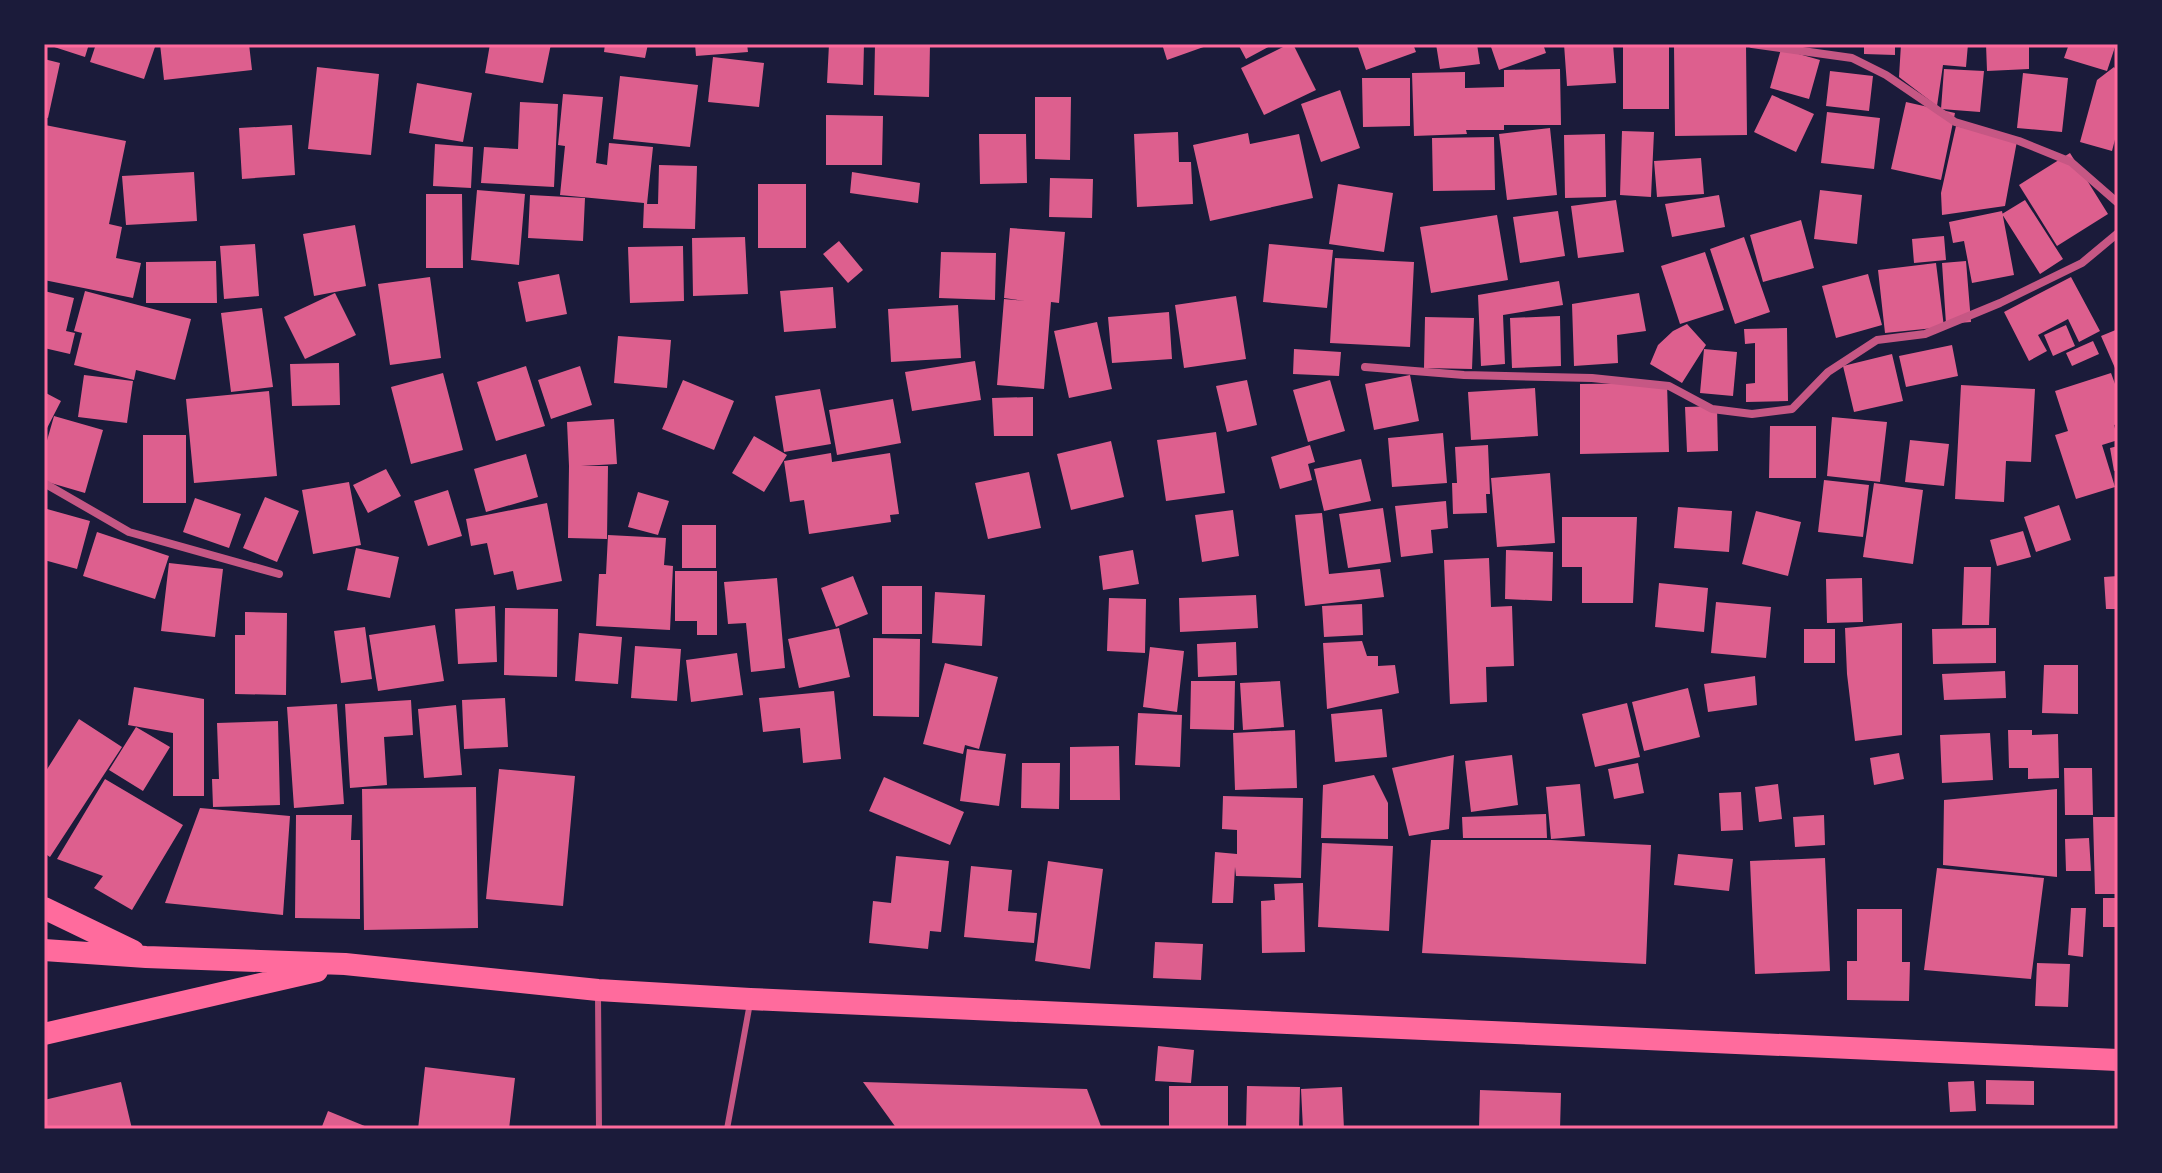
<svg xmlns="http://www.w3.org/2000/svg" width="2162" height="1173" font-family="Arial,sans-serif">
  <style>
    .building { fill: #dd5f8e }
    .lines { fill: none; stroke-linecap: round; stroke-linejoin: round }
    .service { stroke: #c65784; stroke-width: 6 }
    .minor { stroke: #c65784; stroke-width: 8 }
    .trunk { stroke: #ff6b9d; stroke-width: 22 }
    .neatline { fill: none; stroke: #ff6b9d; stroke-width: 3 }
  </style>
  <rect width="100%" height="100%" fill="#1b1b3a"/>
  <path class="building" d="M45 44H89L85 57Z
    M96 44H156L144 79 90 62Z
    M160 44H249L252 70 164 80Z
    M490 44H551L543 83 485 73Z
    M605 44H648L645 58 604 52Z
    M695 44H747L748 52 696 56Z
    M829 44H864L863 85 827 83Z
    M875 44H930L929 97 874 95Z
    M1162 44H1212L1167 60Z
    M1238 44H1274L1246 59Z
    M1289 44H1293L1316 90 1264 115 1241 68Z
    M1357 44H1413L1416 52 1366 70Z
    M1436 44H1477L1480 64 1440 69Z
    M1490 44H1543L1546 53 1499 70Z
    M1564 44H1613L1616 83 1567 86Z
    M1623 44H1669V109H1623Z
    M1864 44H1895V55L1864 54Z
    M1901 44H1968L1966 67 1943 65 1937 106 1899 77Z
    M1986 44H2029V69L1987 71Z
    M2069 44H2116L2107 71 2064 58Z
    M1746 45 1747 135 1675 136 1674 46Z
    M1781 49 1820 60 1809 99 1770 88Z
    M713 57 764 63 759 107 708 102Z
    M44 59 60 63 48 118 44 117Z
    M317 67 379 74 371 155 308 149Z
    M2114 67 2118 73V128L2112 151 2080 142 2097 80Z
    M1560 69 1561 125H1504V130H1466L1467 134 1414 136 1412 73 1465 72V88L1504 87V70Z
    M1944 69 1984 71 1980 112 1941 109Z
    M1830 71 1873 76 1869 111 1826 106Z
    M2023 73 2068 78 2062 132 2017 128Z
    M620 76 698 85 690 147 613 139Z
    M1362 78H1410V126L1363 127Z
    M417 83 472 93 463 142 409 133Z
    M1340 90 1360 148 1321 162 1301 104Z
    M563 94 603 97 596 163 607 165 609 143 653 147 647 204H658L659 165 697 166 695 229 643 228 644 203 560 195 565 146 558 145Z
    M1772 95 1814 114 1796 152 1754 132Z
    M1035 97H1071L1070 160 1035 159Z
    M520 102 558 104 554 187 481 183 484 147 518 149Z
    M1906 102 1955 113 1941 180 1891 169Z
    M1827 112 1880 118 1874 169 1821 163Z
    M826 115 883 116 882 165H826Z
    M45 125 126 141 109 224 122 227 116 258 141 263 133 298 44 280Z
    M292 125 295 175 242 179 239 128Z
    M1956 126 2017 141 2005 206 1942 215 1941 193Z
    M1550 128 1557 195 1507 200 1499 134Z
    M1622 131 1654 132 1651 197 1620 195Z
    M1178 132 1179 162H1191L1193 204 1137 207 1134 134Z
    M1248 133 1250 144 1299 134 1313 198 1210 221 1193 145Z
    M979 134H1026L1027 183 980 184Z
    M1605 134 1606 197 1565 198 1564 135Z
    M1494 137 1495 190 1433 191 1432 138Z
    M435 144 473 147 471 188 433 186Z
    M2070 153 2108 214 2057 246 2019 185Z
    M1701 158 1704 194 1657 197 1654 161Z
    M194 172 197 221 126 225 122 176Z
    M852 172 920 183 918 203 850 193Z
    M1050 178 1093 179 1092 218 1049 217Z
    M758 184H806V248H758Z
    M1338 184 1393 193 1384 252 1329 244Z
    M477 190 525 194 519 265 471 260Z
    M1820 190 1862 195 1857 244 1814 239Z
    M426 194H462L463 268H426Z
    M530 195 585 198 583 241 528 238Z
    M1719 195 1725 227 1672 237 1665 204Z
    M1616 200 1624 252 1578 258 1571 206Z
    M2025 200 2063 259 2040 274 2002 214Z
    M1558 211 1565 256 1520 263 1513 217Z
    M2002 211 2014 275 1972 283 1964 241 1953 243 1949 222Z
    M1497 215 1508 280 1431 293 1420 227Z
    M1801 220 1814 268 1763 282 1750 235Z
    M355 225 366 286 314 296 303 234Z
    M1010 228 1065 232 1059 303 1051 302 1044 389 997 385 1004 299 1026 301 1004 298Z
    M1944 236 1946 260 1914 263 1912 239Z
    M745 237 748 294 693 296 692 238Z
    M1744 237 1770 312 1735 324 1710 249Z
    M839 241 863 270 848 283 823 254Z
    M255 244 259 296 224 299 220 246Z
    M1269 244 1333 250 1327 308 1263 302Z
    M683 246 684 301 630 303 628 247Z
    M941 252 996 253 995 300 939 298Z
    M1705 252 1724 310 1680 324 1661 266Z
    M1335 258 1414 262 1410 347 1330 343Z
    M216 261 217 303H146V262Z
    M1966 261 1971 322 1946 324 1942 263Z
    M1936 263 1944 327 1885 333 1878 270Z
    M559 274 567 314 526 322 518 282Z
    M1868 274 1882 325 1836 338 1822 286Z
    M430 277 441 358 390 365 378 284Z
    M2071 277 2100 331 2079 342 2068 319 2038 335 2047 351 2029 361 2004 312Z
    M1559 281 1563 305 1503 315 1505 364 1481 366 1478 295Z
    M833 287 836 328 784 332 780 291Z
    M44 291 74 298 66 331 75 333 70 354 44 348Z
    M85 291 191 319 175 380 136 370 134 380 74 365 82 333 74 331Z
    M335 293 356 335 305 359 284 317Z
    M1639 293 1646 331 1617 335 1618 363 1574 366 1572 304Z
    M1236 296 1246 359 1184 368 1175 305Z
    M958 305 961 358 891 362 888 309Z
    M262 308 273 387 231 392 221 313Z
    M1169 312 1172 359 1112 363 1108 317Z
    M1560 316 1561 366 1512 368 1510 318Z
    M1425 317 1474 318 1472 369 1424 368Z
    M1097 322 1112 389 1069 398 1054 331Z
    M1687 324 1706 345 1682 383 1650 364 1658 345 1673 331Z
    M2066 325 2075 346 2053 356 2044 335Z
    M1787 328 1788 401 1746 402V384L1755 383V343L1745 344 1744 329Z
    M2118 329V375L2101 336Z
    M618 336 671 340 667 388 614 383Z
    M2093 341 2099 354 2072 366 2066 353Z
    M1952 345 1958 376 1906 387 1899 356Z
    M1294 349 1341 352 1339 376 1293 374Z
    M1704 349 1737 352 1733 396 1700 393Z
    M1892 354 1903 401 1854 412 1843 366Z
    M975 361 981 400 912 411 905 372Z
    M339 363 340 405 292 406 290 364Z
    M526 366 545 426 496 441 477 382Z
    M580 366 592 405 551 419 538 380Z
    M443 373 463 450 411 464 391 387Z
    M2111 373 2118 392V424L2114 425 2118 440 2102 445 2115 487 2076 499 2055 435 2068 431 2055 391Z
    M84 375 133 381 127 423 78 417Z
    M1410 375 1419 421 1374 430 1365 384Z
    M683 380 734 401 714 450 662 429Z
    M1247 380 1257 425 1227 432 1216 386Z
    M1330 380 1345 431 1308 442 1293 390Z
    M1667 383 1669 452 1580 454V384Z
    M1961 385 2035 389 2031 462 2006 461 2004 502 1955 499Z
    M1535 388 1538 436 1471 440 1468 392Z
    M820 389 831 444 784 452 775 396Z
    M269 391 277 476 194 483 186 399Z
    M44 392 61 401 44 434Z
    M1033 397V436H994L992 398Z
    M893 399 901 443 837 455 829 410Z
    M1717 406 1718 451 1687 452 1685 407Z
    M54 416 103 430 85 493 44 481V451Z
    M1832 417 1887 422 1880 482 1827 476Z
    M614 419 617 464 581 466H608L607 539 568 538 569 466 567 422Z
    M1770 426H1816V478H1769Z
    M1216 432 1225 493 1166 501 1157 440Z
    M1443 433 1447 483 1392 487 1388 438Z
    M143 435H186V503H143Z
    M754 436 787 455 764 492 732 473Z
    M1910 440 1949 444 1944 486 1905 482Z
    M1111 441 1124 497 1071 510 1057 454Z
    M1310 445 1315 462 1308 464 1312 480 1280 489 1271 457Z
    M1488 445 1490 494H1486L1487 513 1453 514 1452 483H1457L1455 447Z
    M2118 446V470L2114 471 2110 448Z
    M831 453 832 462 890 453 899 514 890 515 891 522 809 534 804 500 790 502 784 461Z
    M526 454 538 497 486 512 474 469Z
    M1361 459 1371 501 1324 511 1314 469Z
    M386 469 401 496 368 513 353 485Z
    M1029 472 1041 528 988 539 975 483Z
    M1550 473 1555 543 1497 547 1491 478Z
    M1824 480 1869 485 1863 537 1818 532Z
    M349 482 361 545 313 554 302 490Z
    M1874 483 1923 490 1913 564 1863 557Z
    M448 490 462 536 428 546 414 501Z
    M638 492 669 501 658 535 628 527Z
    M265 497 299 511 277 562 243 548Z
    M195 498 241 514 229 548 183 532Z
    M1446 501 1448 528 1431 530 1433 553 1401 557 1395 506Z
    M547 503 562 581 517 590 513 571 494 575 487 543 471 546 466 519Z
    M2059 505 2071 540 2036 552 2024 517Z
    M1678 507 1732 511 1729 552 1674 548Z
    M1383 508 1391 562 1348 568 1339 514Z
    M47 509 90 521 77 569 44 560V521Z
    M1233 510 1239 556 1202 562 1195 515Z
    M1756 511 1801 522 1788 576 1742 564Z
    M1322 513 1329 574 1380 569 1384 597 1305 606 1295 515Z
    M1562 517H1637L1633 603H1582V567H1562Z
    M682 525H716V568H682Z
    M2023 531 2031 557 1997 566 1990 540Z
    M97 532 169 556 155 599 83 576Z
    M608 535 666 538 664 565 673 566 670 630 596 626 599 574H606Z
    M356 548 399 557 390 598 347 590Z
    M1133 550 1139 584 1103 590 1099 556Z
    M1506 550 1553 552 1552 601 1505 599Z
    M1489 558 1491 607 1512 606 1514 666 1486 667 1487 702 1450 704 1444 560Z
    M169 563 223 569 215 637 161 631Z
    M1964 567H1991L1989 625H1962Z
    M675 571H717V635H697V621H675Z
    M853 576 868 614 836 627 821 588Z
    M2118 576V609H2106L2104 577Z
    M777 578 785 668 751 672 746 623 728 624 724 582Z
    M1862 578 1863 622 1827 623 1826 579Z
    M1659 583 1708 588 1704 632 1655 627Z
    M882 586H922V634H882Z
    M935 592 985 595 982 646 932 643Z
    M1256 595 1258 628 1180 632 1179 598Z
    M1109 598 1146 599 1145 653 1107 651Z
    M1716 602 1771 607 1766 658 1711 653Z
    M1362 604 1363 635 1324 637 1322 606Z
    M495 606 497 662 458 664 455 609Z
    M505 608 558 609 557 677 504 675Z
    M245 612 287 613 286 695 235 694V635H245Z
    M1902 623V735L1855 741 1847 674 1845 628Z
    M435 625 444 681 378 691 369 635Z
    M365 627 372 679 341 683 334 631Z
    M839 628 850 677 799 688 788 639Z
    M1996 628V663L1933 664 1932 629Z
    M1804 629H1835V663H1804Z
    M579 633 622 637 618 684 575 681Z
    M873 638 920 639 919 717 873 716Z
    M1362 641 1367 656H1378V666L1395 665 1399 693 1327 709 1323 643Z
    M1236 642 1237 675 1198 677 1197 644Z
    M635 646 681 649 677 701 631 698Z
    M1150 647 1184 651 1177 712 1143 707Z
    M737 653 743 695 691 702 686 660Z
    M945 663 998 677 979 749 965 745 963 754 923 744Z
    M2044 665H2078V714L2042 713Z
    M2005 671 2006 698 1944 700 1942 674Z
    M1755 676 1757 705 1708 712 1704 684Z
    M1191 681H1235L1234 730 1190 729Z
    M1280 681 1284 727 1243 730 1240 683Z
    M134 687 204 699V796H173V733L128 725Z
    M1688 688 1700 737 1644 751 1632 702Z
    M834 691 841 759 803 763 800 728 763 732 759 698Z
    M505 698 508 747 464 749 462 700Z
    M411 700 413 735 384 737 387 785 350 788 345 704Z
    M1627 703 1640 757 1595 767 1582 714Z
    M337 704 344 804 294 808 287 707Z
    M456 705 462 775 424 778 418 709Z
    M1382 709 1387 757 1335 762 1331 714Z
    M1138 713 1182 715 1180 767 1135 765Z
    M79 719 122 747 50 857 44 853V774Z
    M278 721 280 805 213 807 212 779H219L217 723Z
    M136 727 170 747 143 791 109 770Z
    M1295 730 1297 788 1235 790 1233 733Z
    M2008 730H2032V735L2058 734 2059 778 2028 779V768H2009Z
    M1990 733 1993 780 1942 783 1940 735Z
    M1119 746 1120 800H1070V747Z
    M967 749 1006 754 999 806 960 801Z
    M1899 753 1904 779 1874 785 1870 758Z
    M1454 755 1449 829 1409 836 1392 768Z
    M1512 755 1518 805 1471 812 1465 761Z
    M1022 763H1060L1059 809 1021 808Z
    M1638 763 1644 793 1614 799 1608 769Z
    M2064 768H2092L2093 815H2065Z
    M499 769 575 776 563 906 486 899Z
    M1374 775 1388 803V839L1321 838 1323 785Z
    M884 777 964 812 950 845 869 811Z
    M105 779 183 825 132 910 94 888 103 876 57 859Z
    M1580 784 1585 836 1551 839 1546 787Z
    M1778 784 1782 819 1759 822 1755 787Z
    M476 787 478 928 364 930 362 789Z
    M2057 789V877L1943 865 1944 800Z
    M1741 792 1743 830 1721 831 1719 793Z
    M1223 796 1303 798 1301 878 1236 876 1235 867 1233 903H1212L1215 852 1237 854V830L1222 829Z
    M200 808 290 816 283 915 165 903Z
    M1546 814 1547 838H1463L1462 817Z
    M296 815H352L351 840H360V919L295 918Z
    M1824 815 1825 845 1795 847 1793 817Z
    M2093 817H2118V894H2095Z
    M2089 838 2091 871H2066L2065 839Z
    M1431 840H1551L1651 845 1646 964 1422 953Z
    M1322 843 1393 846 1389 931 1318 927Z
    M1678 854 1733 859 1729 891 1674 885Z
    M896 856 949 861 941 932 930 931 928 949 869 943 873 901 891 903Z
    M1825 858 1830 971 1755 974 1750 861Z
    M1048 861 1103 869 1090 969 1035 961Z
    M971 866 1012 870 1008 911 1037 913 1034 943 964 937Z
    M1937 868 2044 878 2031 979 1924 970Z
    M1303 883 1305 952 1262 953 1261 901 1275 900 1274 884Z
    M2103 898H2118V927H2103Z
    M2071 908H2086L2083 957 2068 955Z
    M1857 909H1902V962H1910L1909 1001 1847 1000V961H1857Z
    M1155 942 1203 944 1201 980 1153 978Z
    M2037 963 2070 964 2068 1007 2035 1006Z
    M1158 1046 1194 1050 1191 1083 1155 1081Z
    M425 1067 515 1078 509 1129H418Z
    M1986 1080 2034 1081V1105L1986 1104Z
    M1974 1081 1976 1111 1950 1112 1948 1082Z
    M121 1082 132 1129H44V1100Z
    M863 1082 1087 1089 1102 1129H897Z
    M1169 1086H1228V1129H1169Z
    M1247 1086 1300 1087 1299 1129H1246Z
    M1342 1087 1344 1129H1303L1301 1089Z
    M1480 1090 1561 1093 1560 1129H1479Z
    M328 1111 372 1129H321Z"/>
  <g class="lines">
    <path class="service" d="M598 994 599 1129
      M727 1129 750 1003"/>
    <path class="minor" d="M1752 44 1852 58 1886 75 1955 122 2019 141 2071 162 2118 203
      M1365 367 1464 375 1592 378 1669 386 1712 409 1752 414 1792 409 1828 372 1877 340 1925 334 2000 303 2082 263 2118 233
      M44 483 129 532 279 574"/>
    <path class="trunk" d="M44 908 133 951
      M44 950 146 957 345 964 598 990 750 999 2118 1060
      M44 1034 317 971"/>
  </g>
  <rect width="2162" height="1173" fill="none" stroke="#1b1b3a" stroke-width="92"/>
  <rect x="46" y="46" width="2070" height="1081" class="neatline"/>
</svg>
